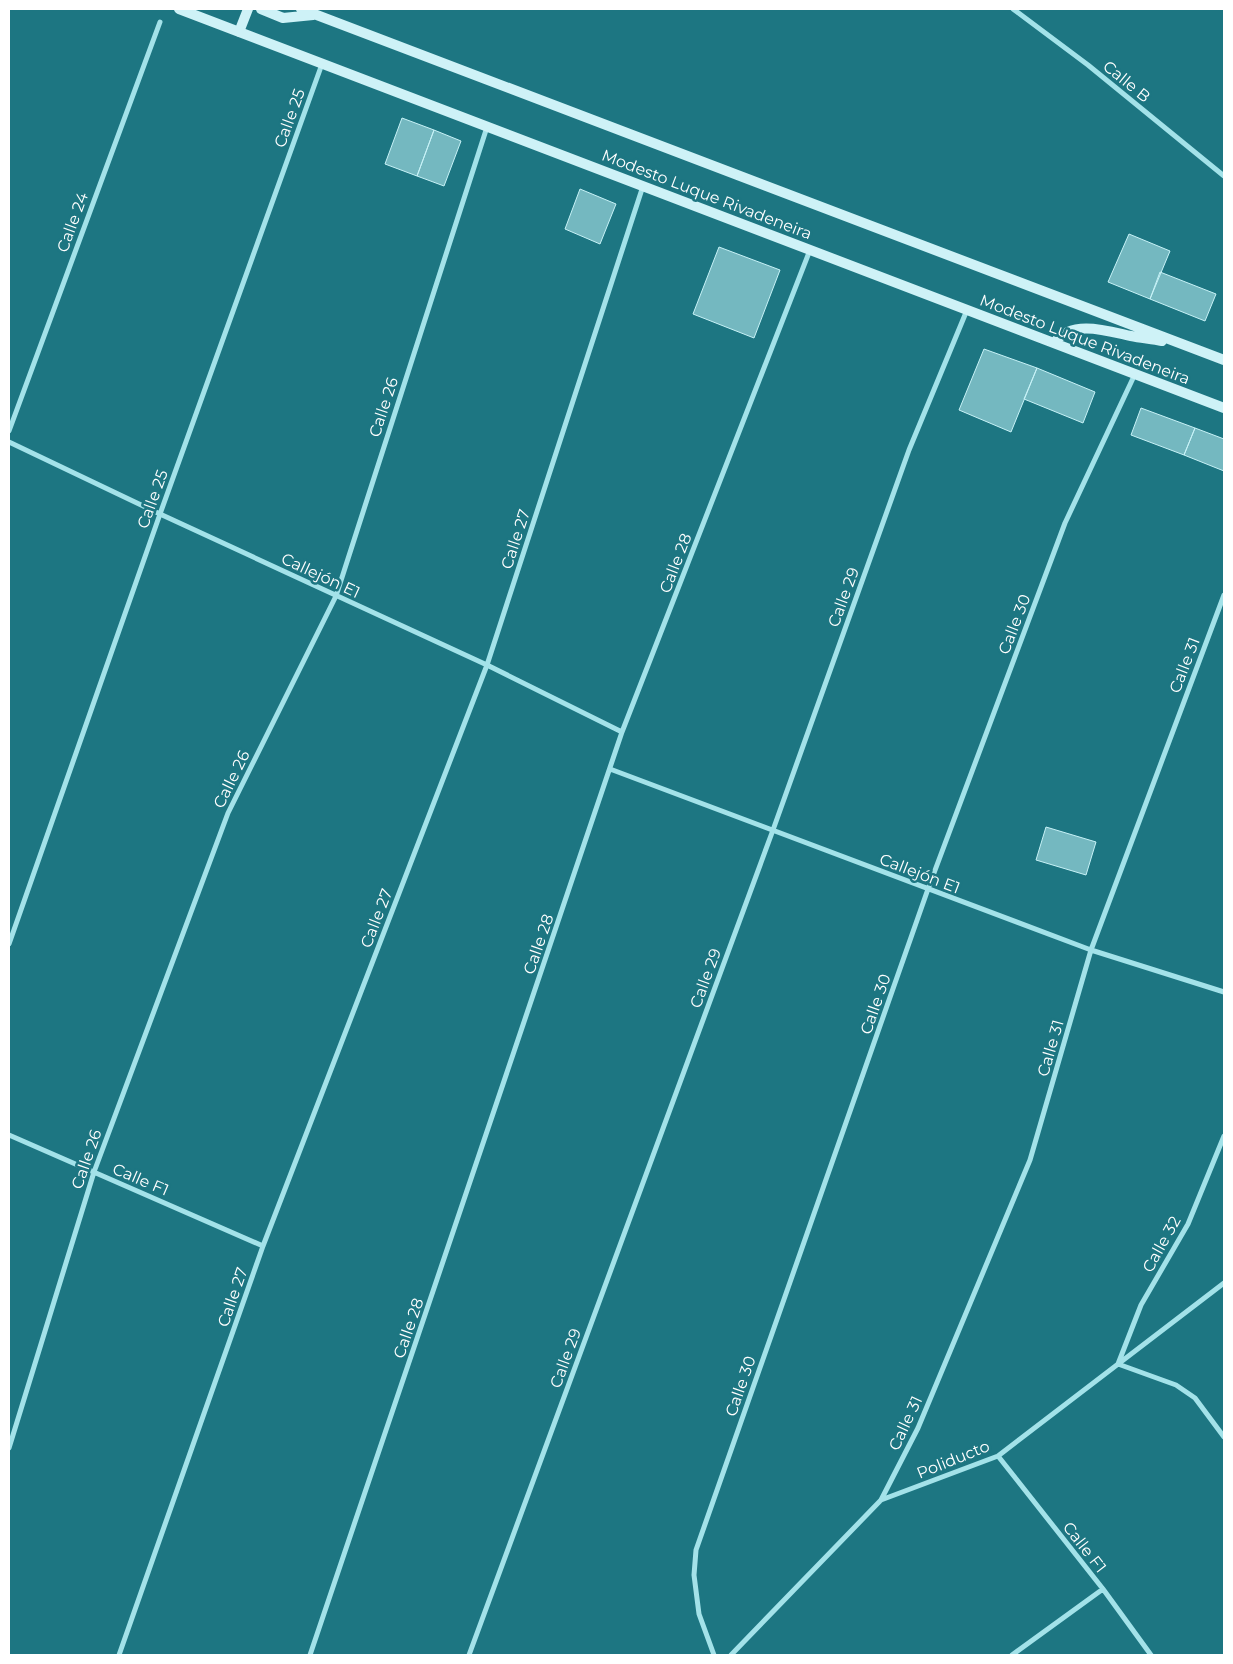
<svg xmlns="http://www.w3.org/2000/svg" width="1233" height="1664" font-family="Montserrat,sans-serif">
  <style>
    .building { fill: #74b8c0; stroke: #c7f2f7 }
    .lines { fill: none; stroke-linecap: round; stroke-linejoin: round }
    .street { stroke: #a3e2e9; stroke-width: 5 }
    .secondary { stroke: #cef2f7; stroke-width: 10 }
    .labels { text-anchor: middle; stroke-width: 5; stroke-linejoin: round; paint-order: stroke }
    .street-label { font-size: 16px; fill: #fff; stroke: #1d7682 }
  </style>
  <rect width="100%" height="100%" fill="#1d7682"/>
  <path class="building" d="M402 118 434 130 417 176 385 164Z
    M434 130 461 141 444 186 417 176Z
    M580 189 616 204 600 244 565 229Z
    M1129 234 1170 251 1150 299 1108 282Z
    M719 247 780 270 754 338 693 314Z
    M1160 272 1216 294 1205 321 1150 299Z
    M984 349 1037 368 1011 432 959 410Z
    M1037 368 1095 392 1083 423 1024 399Z
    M1141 408 1195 428 1184 455 1131 435Z
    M1195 428 1224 439V471L1184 455Z
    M1046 827 1096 842 1086 875 1036 860Z"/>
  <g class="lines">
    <path class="street" d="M1013 9 1088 65 1224 176
      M9 431 160 22
      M9 442 160 514 487 665 622 732
      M610 769 1091 950 1224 992
      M9 944 160 514 322 64
      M9 1135 263 1246
      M1224 1136 1188 1224 1141 1305 1118 1364 1176 1385 1195 1398 1224 1437
      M9 1448 94 1172 228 813 336 596 487 127
      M998 1456 1103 1589 1151 1655
      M881 1500 918 1428 1030 1160 1091 950 1224 595
      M119 1655 263 1246 487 665 643 186
      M310 1655 622 732 810 250
      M469 1655 773 830 909 450 967 310
      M714 1655 699 1614 694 1575 696 1550 928 889 1065 523 1135 374
      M731 1655 881 1500 998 1456 1224 1283
      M1012 1655 1103 1589"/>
    <path class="secondary" d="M179 9 1224 408
      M261 9 283 18 313 15
      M301 9 1224 360
      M239 32 248 9
      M1055 342C1072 319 1108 331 1131 336 1141 338 1152 339 1162 341"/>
  </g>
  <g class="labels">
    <g class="street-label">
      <text transform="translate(1127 81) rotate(39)" y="6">Calle B</text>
      <text transform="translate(289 118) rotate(-70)" y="6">Calle 25</text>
      <text transform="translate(707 194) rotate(21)" y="6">Modesto Luque Rivadeneira</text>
      <text transform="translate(72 222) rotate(-70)" y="6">Calle 24</text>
      <text transform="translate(1085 339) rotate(21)" y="6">Modesto Luque Rivadeneira</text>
      <text transform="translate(383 407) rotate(-72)" y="6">Calle 26</text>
      <text transform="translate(152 499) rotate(-70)" y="6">Calle 25</text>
      <text transform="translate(515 539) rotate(-72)" y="6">Calle 27</text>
      <text transform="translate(675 563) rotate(-69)" y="6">Calle 28</text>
      <text transform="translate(321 575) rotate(25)" y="6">Callejón E1</text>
      <text transform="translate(843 597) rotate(-70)" y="6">Calle 29</text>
      <text transform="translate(1014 624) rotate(-69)" y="6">Calle 30</text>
      <text transform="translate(1184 665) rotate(-69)" y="6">Calle 31</text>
      <text transform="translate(231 779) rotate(-64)" y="6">Calle 26</text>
      <text transform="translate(920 873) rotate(21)" y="6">Callejón E1</text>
      <text transform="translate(376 918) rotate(-69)" y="6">Calle 27</text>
      <text transform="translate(538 944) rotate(-71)" y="6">Calle 28</text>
      <text transform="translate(705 978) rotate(-70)" y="6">Calle 29</text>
      <text transform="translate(875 1004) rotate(-71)" y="6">Calle 30</text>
      <text transform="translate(1050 1048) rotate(-74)" y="6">Calle 31</text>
      <text transform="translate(86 1159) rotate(-71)" y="6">Calle 26</text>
      <text transform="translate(141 1179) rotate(23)" y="6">Calle F1</text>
      <text transform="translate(1161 1244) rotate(-61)" y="6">Calle 32</text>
      <text transform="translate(232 1297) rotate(-71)" y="6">Calle 27</text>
      <text transform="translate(408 1328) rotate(-71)" y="6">Calle 28</text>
      <text transform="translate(565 1358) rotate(-70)" y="6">Calle 29</text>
      <text transform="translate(740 1386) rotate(-71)" y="6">Calle 30</text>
      <text transform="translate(905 1423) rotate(-65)" y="6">Calle 31</text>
      <text transform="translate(953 1459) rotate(-22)" y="6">Poliducto</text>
      <text transform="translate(1085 1547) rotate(52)" y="6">Calle F1</text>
    </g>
  </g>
  <rect width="1233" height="1664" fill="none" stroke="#ffffff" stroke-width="20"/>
</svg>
